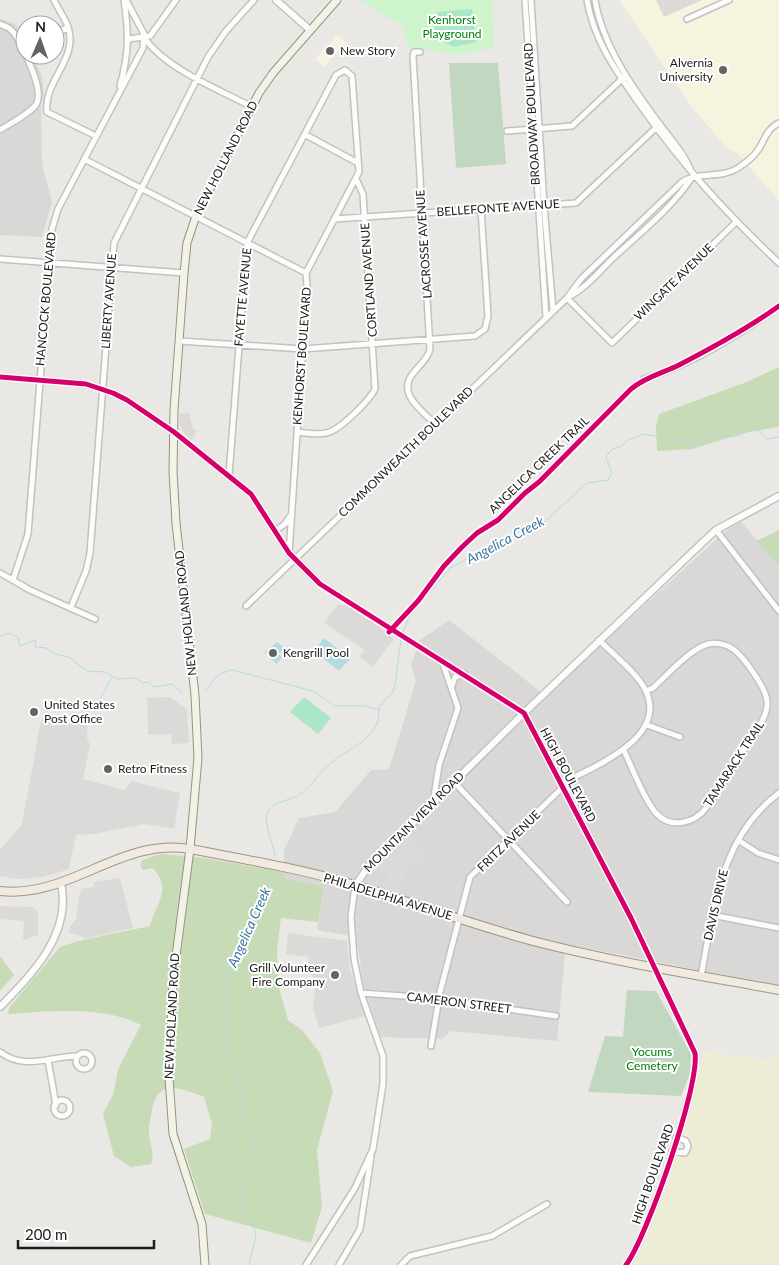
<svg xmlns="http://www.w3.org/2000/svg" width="779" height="1265" font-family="Lato,sans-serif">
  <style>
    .residential { fill: #d9d8d6 }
    .education { fill: #f6f3de }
    .farmland { fill: #edecd5 }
    .forest { fill: #c6dbb6 }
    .cemetery { fill: #c1d7c0 }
    .park { fill: #cef4cc }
    .pitch { fill: #abe6c9 }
    .parking { fill: #dbdad8 }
    .water { fill: #b3dbe1 }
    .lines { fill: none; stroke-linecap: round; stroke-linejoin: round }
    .stream { stroke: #b3dbe1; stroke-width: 1 }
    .minor-casing { stroke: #c3c2c0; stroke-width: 8 }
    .tertiary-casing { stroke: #c3c2c0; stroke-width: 9 }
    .secondary-casing { stroke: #94947c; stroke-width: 9 }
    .primary-casing { stroke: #a09481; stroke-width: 10 }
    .minor { stroke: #fcfcfb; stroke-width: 5 }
    .tertiary { stroke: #fcfcfb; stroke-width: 6 }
    .secondary { stroke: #f3f2e8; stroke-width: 7 }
    .primary { stroke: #f0eae3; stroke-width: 8 }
    .cycleway-casing { stroke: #fff; stroke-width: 8 }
    .cycleway { stroke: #d6006c; stroke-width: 5 }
    .poi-dot { fill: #646362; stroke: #fff; stroke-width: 2 }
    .labels { text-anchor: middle; stroke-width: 4; stroke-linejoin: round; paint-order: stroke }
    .park-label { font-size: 12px; fill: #028104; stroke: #fff }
    .poi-label { font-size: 12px; fill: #1c1c1c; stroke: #fff; text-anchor: start }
    .street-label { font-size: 12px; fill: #1c1c1c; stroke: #fff }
    .water-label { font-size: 14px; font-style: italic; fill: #3c77a2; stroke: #fff }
  </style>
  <rect width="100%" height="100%" fill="#eae8e4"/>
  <path class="residential" d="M0 19 15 24 23 33 25 55H32L42 76 44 94 41 108 42 164 52 202 42 237 0 235Z
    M741 522 779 565V986L566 944 557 1041 451 1031 442 1039 381 1037 364 988 356 937 317 930 324 887 284 879V851L299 818 335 812 371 770 389 769 416 681 411 665 420 640 449 620 546 696 723 533Z"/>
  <path class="education" d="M619 0H779V201L740 156 725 146 691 106Z
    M337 35 346 43 324 67 315 59Z"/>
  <path class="farmland" d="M704 1051 769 1061 779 1053V1265H631L639 1253 652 1224 675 1159Z"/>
  <path class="forest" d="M779 367V427L743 433 693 449 657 451 656 427 659 414 747 382Z
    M779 530V565L757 541Z
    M160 854 198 857 284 872V879L324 886 318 922 281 918 277 951 279 988 288 1020 303 1031 320 1053 333 1091 317 1150 322 1207 311 1243 205 1214 184 1149 210 1139 212 1124 204 1097C181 1089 159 1077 152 1110 151 1118 148 1126 149 1134 150 1144 155 1155 151 1164L131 1167 114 1156 103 1114 114 1092 118 1069 141 1025C104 1006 49 1011 8 1014L9 1008 60 947 78 941 150 926C157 901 172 890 153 868L143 870 140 866 143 860Z
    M0 956 14 975 0 991Z"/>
  <path class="cemetery" d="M449 63H498L506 164 456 168Z
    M627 990 656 991 691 1054 690 1073 681 1096 588 1092 605 1036 623 1037Z"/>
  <path class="park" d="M360 0H492L494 48 454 55 408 46 403 27Z"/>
  <path class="pitch" d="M472 9 476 42 454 47 433 37 437 12Z
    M304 697 331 718 318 734 290 712Z"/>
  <path class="parking" d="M656 0H702L664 17Z
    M189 412 193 429 197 431 192 440 184 433 179 423 180 414Z
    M338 604 350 607 374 622 394 639 373 667 360 657 365 650 324 623Z
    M170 697 187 710 189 743 172 744 171 734 148 735 147 698Z
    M49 715 88 722 87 738 90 745 83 779 124 790 131 781 180 793 174 829 145 824 93 834 76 835 69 869 44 877 18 879 0 876V850L22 824 40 726 43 718Z
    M406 834 428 857 415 869 409 864 399 895 383 889 389 875 373 865Z
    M120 878 133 928 84 939 83 937 68 932 70 926 76 919 80 892 84 888 94 887V882Z
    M0 906 33 907 38 912V935L23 940 24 921 0 919Z
    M288 933 347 941 350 969 365 1016 319 1028 313 1007 316 981 308 970 309 957 286 954Z"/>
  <path class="water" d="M324 638 350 659 339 671 314 651Z
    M277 642 284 648 279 654 282 658 276 664 265 652Z"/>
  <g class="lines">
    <path class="stream" d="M402 635 409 617 450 568 506 538 520 535 543 523 587 483 608 480 612 473 606 457 612 449 620 447 628 440 644 434 694 443 716 435 734 437 757 428 766 439 779 437
      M0 636 9 633 18 637 20 646 36 640 35 647 47 648 55 654 69 657 87 671 105 672 117 679 136 678 143 683 149 682 154 687 173 684 182 693
      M205 691 219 674 232 670 313 691 335 706H365L379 710
      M98 703 112 677
      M275 855C273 842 264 826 267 814 271 801 290 801 299 795 312 786 320 772 332 762 346 751 364 744 374 729 379 722 379 715 379 707L392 693 395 686 401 639
      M249 1265 256 1236 254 1228 243 1214 240 1197 255 1144 243 1108 238 1078 226 1052 227 976 238 946 273 876"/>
    <g class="minor-casing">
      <path id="minor" d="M54 0C58 9 65 18 68 27 79 59 43 81 47 112L96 136
        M525 0 546 317
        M531 0 544 205 553 310
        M587 0C594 41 616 71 640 105 683 166 725 212 779 263
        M595 0C603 47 633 88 661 126 672 140 684 154 691 171
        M687 19 729 0
        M0 24 9 28 15 34C23 49 47 92 35 106 26 116 11 123 0 130
        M55 35 68 27
        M129 39 150 36 176 0
        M145 39C168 70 218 89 252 107
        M420 52H414L413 56 430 349C428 358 421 364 415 371 395 392 420 409 435 424
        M120 86C129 53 129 34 124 0
        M507 131 572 126 624 77
        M306 135 358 163
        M84 159 306 273
        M334 219 576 203 660 124
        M0 259 184 273
        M568 297C585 289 599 272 612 259 640 233 672 208 693 176
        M567 298 612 343 736 222
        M179 341 303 349 475 336 485 329 488 316 481 209
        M0 377 86 384 113 393 127 400 174 432 251 494 289 553 320 584 524 713 631 918 695 1053C700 1085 647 1237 626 1265
        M644 379C693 364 738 336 779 306
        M297 432C308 433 322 436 332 431 344 425 370 400 375 389L363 194 356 179
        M229 475 247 243 336 75 345 70 352 76 359 172 306 273 307 285 289 553
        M716 530 779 611
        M275 531 285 524 291 515
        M0 573 30 590 95 619
        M13 580 28 534 52 229 58 209 143 48 144 34 126 0
        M246 606 567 298 581 279 682 182C699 171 721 179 738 168 744 164 754 156 758 150 765 140 766 129 779 123
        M71 607 86 571 90 553 114 243 208 57 226 31 254 0
        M452 686 455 677 465 674
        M647 725 680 737
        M624 751C633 769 643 798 656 813 670 829 694 824 706 808L761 723C765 716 768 709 767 701 766 688 744 657 733 649 726 644 716 642 708 644 690 649 667 675 653 688L646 691
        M454 782 567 902
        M561 784C592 767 668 739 646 691 638 674 613 654 599 640
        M433 803 439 765 458 708 442 661
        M738 840 758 853 779 860
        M712 915 779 928
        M701 976C714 909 720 837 779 793
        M361 993 432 998 556 1016
        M431 1046 440 992 470 877 563 787
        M0 1052C25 1071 50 1056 78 1056
        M76 1061a8 8 0 1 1 16 0a8 8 0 1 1-16 0Z
        M48 1060 56 1105
        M54 1108a8 8 0 1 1 16 0a8 8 0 1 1-16 0Z
        M672 1151 685 1153 688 1147 686 1141 676 1137
        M306 1265 355 1188 373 1149 383 1084V1056L361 993 354 959 351 917 355 886
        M339 1265 360 1229 371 1157
        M401 1265 410 1256 492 1236 547 1204"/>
    </g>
    <g class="tertiary-casing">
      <path id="tertiary" d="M276 0 310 30
        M355 886 368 867 524 713 702 543 716 530 779 496
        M0 1007C33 973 72 934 61 883"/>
    </g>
    <g class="secondary-casing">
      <path id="secondary" d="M205 1265 202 1224 173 1134 169 1078 173 979 190 849 198 758 195 695 176 523 173 472 174 410 184 273 187 243 196 216 259 93 273 73 337 0"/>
    </g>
    <g class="primary-casing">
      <path id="primary" d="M0 891C69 899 121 837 190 849 242 859 297 868 348 883 410 902 471 924 533 941 614 962 697 975 779 990"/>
    </g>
    <use href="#minor" class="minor"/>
    <use href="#tertiary" class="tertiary"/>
    <use href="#secondary" class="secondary"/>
    <use href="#primary" class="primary"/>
    <g class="cycleway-casing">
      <path id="cycleway" d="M0 377 86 384 113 393 127 400 174 432 251 494 289 553 320 584 524 713 631 918 695 1053C700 1085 647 1237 626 1265
        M389 632 418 601 444 566 462 547 477 533 498 520 525 493 539 482 631 389C645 377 663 373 679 365 714 347 747 329 779 306"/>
    </g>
    <use href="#cycleway" class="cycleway"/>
  </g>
  <g class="poi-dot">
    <circle cx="330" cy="51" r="5"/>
    <circle cx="723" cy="70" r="5"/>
    <circle cx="273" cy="653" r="5"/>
    <circle cx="34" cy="712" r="5"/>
    <circle cx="108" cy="769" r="5"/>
    <circle cx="335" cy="975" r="5"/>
  </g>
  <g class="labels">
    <g class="park-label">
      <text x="452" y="24">Kenhorst<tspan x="452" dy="14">Playground</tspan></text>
      <text x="652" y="1056">Yocums<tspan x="652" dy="14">Cemetery</tspan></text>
    </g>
    <g class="poi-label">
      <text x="340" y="55">New Story</text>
      <text x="713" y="67" text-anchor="end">Alvernia<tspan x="713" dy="14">University</tspan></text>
      <text x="283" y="657">Kengrill Pool</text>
      <text x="44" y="709">United States<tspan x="44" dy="14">Post Office</tspan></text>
      <text x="118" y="773">Retro Fitness</text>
      <text x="325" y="972" text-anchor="end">Grill Volunteer<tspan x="325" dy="14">Fire Company</tspan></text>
    </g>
    <g class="street-label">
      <text transform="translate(532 114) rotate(-93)" y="4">BROADWAY BOULEVARD</text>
      <text transform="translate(226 158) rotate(-63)" y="4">NEW HOLLAND ROAD</text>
      <text transform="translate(498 208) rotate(-4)" y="4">BELLEFONTE AVENUE</text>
      <text transform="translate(424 244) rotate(-94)" y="4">LACROSSE AVENUE</text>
      <text transform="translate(369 280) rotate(-94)" y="4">CORTLAND AVENUE</text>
      <text transform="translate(674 282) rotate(-44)" y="4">WINGATE AVENUE</text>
      <text transform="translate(243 297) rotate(-85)" y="4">FAYETTE AVENUE</text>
      <text transform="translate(46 299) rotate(-85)" y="4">HANCOCK BOULEVARD</text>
      <text transform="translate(109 301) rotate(-86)" y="4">LIBERTY AVENUE</text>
      <text transform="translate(302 356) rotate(-86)" y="4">KENHORST BOULEVARD</text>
      <text transform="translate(406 452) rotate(-44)" y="4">COMMONWEALTH BOULEVARD</text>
      <text transform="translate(539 465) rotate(-44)" y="4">ANGELICA CREEK TRAIL</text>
      <text transform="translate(186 613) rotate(-96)" y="4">NEW HOLLAND ROAD</text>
      <text transform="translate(734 764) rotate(-57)" y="4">TAMARACK TRAIL</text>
      <text transform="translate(568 775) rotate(62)" y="4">HIGH BOULEVARD</text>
      <text transform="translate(414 822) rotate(-45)" y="4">MOUNTAIN VIEW ROAD</text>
      <text transform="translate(509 841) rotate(-44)" y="4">FRITZ AVENUE</text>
      <text transform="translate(388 897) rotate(17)" y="4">PHILADELPHIA AVENUE</text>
      <text transform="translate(716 905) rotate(-77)" y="4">DAVIS DRIVE</text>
      <text transform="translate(459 1003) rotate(7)" y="4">CAMERON STREET</text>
      <text transform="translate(172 1016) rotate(-87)" y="4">NEW HOLLAND ROAD</text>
      <text transform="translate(653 1174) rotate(-71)" y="4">HIGH BOULEVARD</text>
    </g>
    <g class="water-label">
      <text transform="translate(505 540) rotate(-28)" y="5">Angelica Creek</text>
      <text transform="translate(249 927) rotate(-66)" y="5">Angelica Creek</text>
    </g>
  </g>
  <g transform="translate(40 40) rotate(2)"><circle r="24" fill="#ffffff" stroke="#a4a4a4"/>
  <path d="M0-4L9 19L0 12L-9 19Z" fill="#646362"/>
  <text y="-8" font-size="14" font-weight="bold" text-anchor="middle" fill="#1c1c1c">N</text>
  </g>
  <path d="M18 1240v8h136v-8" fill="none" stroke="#1c1c1c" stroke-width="2.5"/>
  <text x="25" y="1240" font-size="15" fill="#1c1c1c" stroke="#ffffff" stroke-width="4" paint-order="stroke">200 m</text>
</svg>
